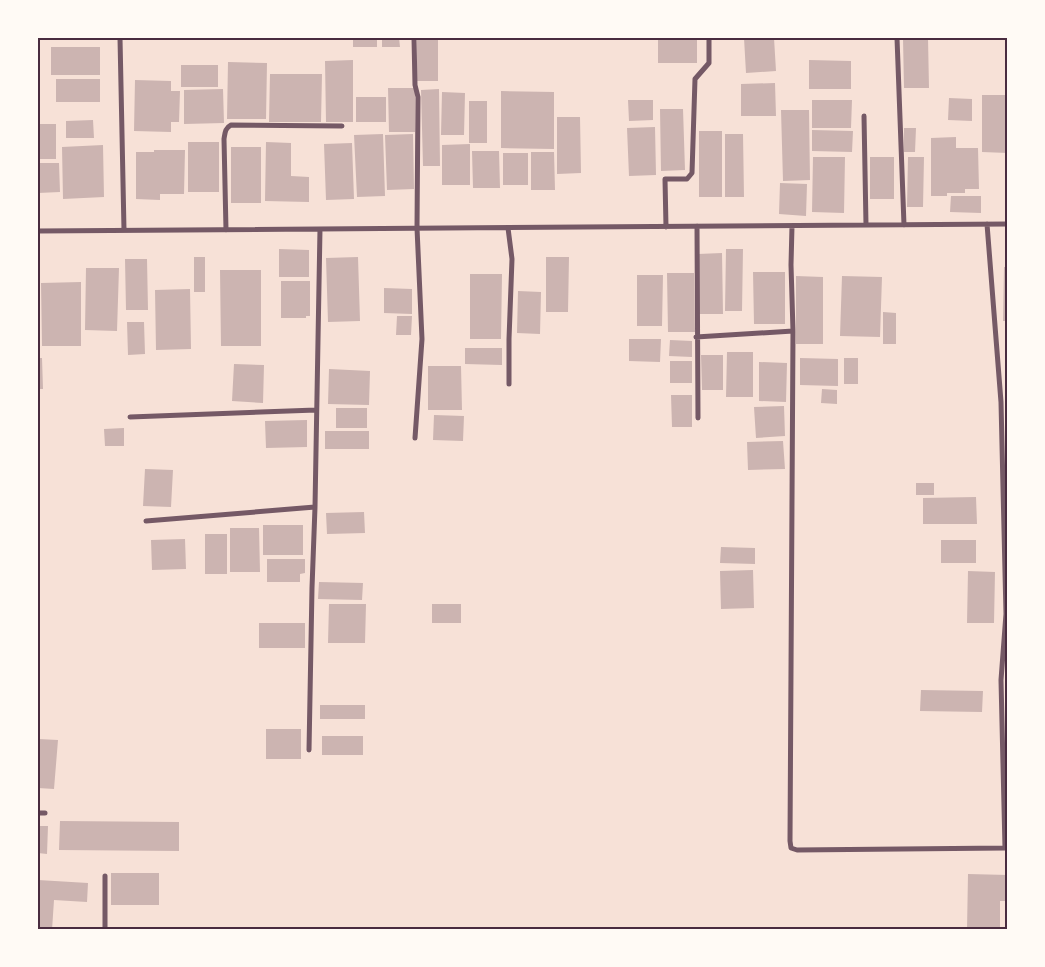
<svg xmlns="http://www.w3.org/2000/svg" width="1045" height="967" font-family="Signika,sans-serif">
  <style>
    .building { fill: #ccb4b1 }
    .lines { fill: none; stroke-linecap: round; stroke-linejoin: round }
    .minor { stroke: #755966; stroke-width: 5 }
    .neatline { fill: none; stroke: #4a2c40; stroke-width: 2 }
  </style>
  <rect width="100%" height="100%" fill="#f7e1d7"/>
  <path class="building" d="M353 38H377V47H353Z
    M382 38H399L400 47H382Z
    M417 38H438V81H417Z
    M658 38H697V63H658Z
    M744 38H774L776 71 746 73Z
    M903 38H928L929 88H904Z
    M51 47H100V75H51Z
    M353 60V122H326L325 61Z
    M809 60 851 61V89H809Z
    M228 62 267 63 266 119H227Z
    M181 65H218V87H181Z
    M270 74H322L321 122H269Z
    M56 79H100V102H56Z
    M135 80 171 81V91H180L179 122H171V132L134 131Z
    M775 83 776 116H741V84Z
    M388 88H415V132H389Z
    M223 89 224 123 184 124V90Z
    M439 89 440 166H423L421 90Z
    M501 91 554 92V149L501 148Z
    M442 92 465 93 464 135H441Z
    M982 95H1008V153L982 152Z
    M356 97H386V122H356Z
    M949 98 972 99V121L948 120Z
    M628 100H653V120L629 121Z
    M812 100H852L851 128H812Z
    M469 101H487V143H469Z
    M660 109H683L685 170 661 171Z
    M781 110H809L810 180 783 181Z
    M557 117H580L581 173 557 174Z
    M93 120 94 138H66V121Z
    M38 124H56V159H38Z
    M655 127 656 175 629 176 627 128Z
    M904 128H916L915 152H904Z
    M812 130 853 131 852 152 812 151Z
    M699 131H722V197H699Z
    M383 134 385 196 357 197 354 135Z
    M413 134 414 189 387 190 385 135Z
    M725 134H743L744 197H725Z
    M956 137V148H978L979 189H965V193H947V196H931V138Z
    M188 142H219V192H188Z
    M266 142 291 143V176L309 177V202L265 201Z
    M352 143 354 199 326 200 324 144Z
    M470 144V185H442V145Z
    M103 145 104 197 63 199 62 147Z
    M231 147H261V203H231Z
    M154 150H185L184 194H160V200L136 199V152H154Z
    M472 151H499L500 188H473Z
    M531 152H554L555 190H531Z
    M503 153H528V185H503Z
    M813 157H845L844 213 812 212Z
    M870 157H894V199H870Z
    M908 157H924L923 207H907Z
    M38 163H59L60 192 38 193Z
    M780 183 807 184 806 216 779 214Z
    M951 196H981V213L950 212Z
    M279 249 309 250V277H279Z
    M726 249H743L742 311H725Z
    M722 253 723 314H699L698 254Z
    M194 257H205V292H194Z
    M358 257 360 321 328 322 326 258Z
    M546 257H569L568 312H546Z
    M125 259H147L148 310H126Z
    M1004 267H1008V321H1003Z
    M86 268H119L117 331 85 330Z
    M220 270H261V346H221Z
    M753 272H785V324H754Z
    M667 273H694L695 332H668Z
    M470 274H502L501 339H470Z
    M637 275H663L662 326H637Z
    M796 276 823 277V344H796Z
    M842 276 882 277 880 337 840 336Z
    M281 281H310V316H306V318H281Z
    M81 282V346H42L41 283Z
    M384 288 412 289V314L384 313Z
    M190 289 191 349 156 350 155 290Z
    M518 291 541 292 540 334 517 333Z
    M883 312 896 313V344H883Z
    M397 316H412L411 335H396Z
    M127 322H144L145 354 128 355Z
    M629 339H661L660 362 629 361Z
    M670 340 692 341V357L669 356Z
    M465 348H502V365L465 364Z
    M727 352H753V397H726Z
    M701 355H723V390H702Z
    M38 358H42L43 389H38Z
    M800 358 838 359V386L800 385Z
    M844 358H858V384H844Z
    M670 361H692V383H670Z
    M759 362 787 363 786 402 759 401Z
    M234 364 264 365 263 403 232 401Z
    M428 366H461L462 410H428Z
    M329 369 370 371 369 405 328 404Z
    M822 389 837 390V404L821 403Z
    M671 395H692V427H672Z
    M784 406 785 436 756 438 754 407Z
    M336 408H367V428H336Z
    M434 415 464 416 463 441 433 440Z
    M307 420V447L266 448 265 421Z
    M124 428V446H105L104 429Z
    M325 431H369V449H325Z
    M783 441 785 469 748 470 747 442Z
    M145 469 173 470 171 507 143 506Z
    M916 483H934V495H916Z
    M976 497 977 524H923V498Z
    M364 512 365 533 327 534 326 513Z
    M263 525H303V555H263Z
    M230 528H259L260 572H230Z
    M205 534H227V574H205Z
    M185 539 186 569 152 570 151 540Z
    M941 540H976V563H941Z
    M721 547 755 548V564L720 563Z
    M267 559H305V573L300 574V582H267Z
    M753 570 754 608 721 609 720 571Z
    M968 571 995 572 994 623H967Z
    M319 582 363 583 362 600 318 599Z
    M329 604H366L365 643H328Z
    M432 604H461V623H432Z
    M259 623H305V648H259Z
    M921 690 983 691 982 712 920 711Z
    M320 705H365V719H320Z
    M266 729H301V759H266Z
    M322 736H363V755H322Z
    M38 739 58 740 54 789 38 788Z
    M60 821 179 822V851L59 850Z
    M38 826H48L47 854 38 853Z
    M111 873H159V905H111Z
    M968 874 1008 875V901H1000V930H967Z
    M38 880 88 883 87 902 54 900 52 930H38Z"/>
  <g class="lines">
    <path class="minor" d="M120 38 124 230
      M414 38 415 85 418 97 417 228 422 339 415 438
      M897 38 904 225
      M864 116 866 225
      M697 226 698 418
      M666 227 665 179H687L692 173 695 79 709 63V38
      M508 228 512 259 509 339V384
      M226 230 224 139C225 133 225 128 231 125L342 126
      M38 231 1008 224
      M793 331 790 841 791 848 797 850 1005 848 1001 680 1006 614 1001 402 987 224
      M696 337 793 331 791 265 792 226
      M130 417 316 410
      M146 521 315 507
      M309 750 312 588 315 507 320 229
      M38 813H45
      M105 876V930"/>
  </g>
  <rect width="1045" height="967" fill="none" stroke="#fffaf5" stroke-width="78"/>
  <rect x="39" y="39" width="967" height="889" class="neatline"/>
</svg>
